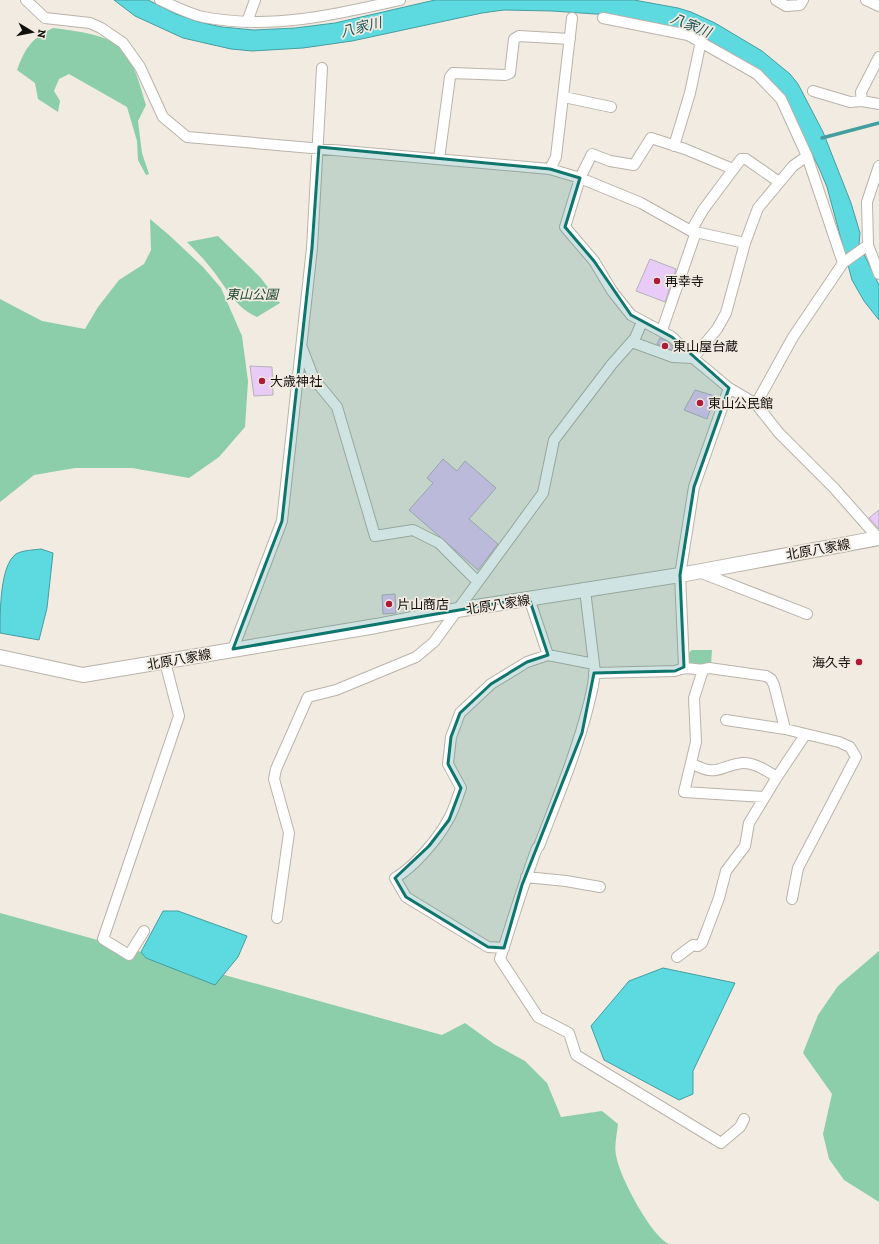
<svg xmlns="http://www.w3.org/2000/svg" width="879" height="1244" font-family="'Zilla Slab','Noto Sans JP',serif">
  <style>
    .green { fill: #8bcea9 }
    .water { fill: #5cdae0; stroke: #469da0 }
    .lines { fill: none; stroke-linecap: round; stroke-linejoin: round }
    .stream { stroke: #469da0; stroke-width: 3.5 }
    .building { fill: #e8cbf6; stroke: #b8b1bb }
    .minor-casing { stroke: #b9b3aa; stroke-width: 12 }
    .secondary-casing { stroke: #b9b3aa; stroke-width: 16 }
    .minor { stroke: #fff; stroke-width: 10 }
    .secondary { stroke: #fff; stroke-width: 14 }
    .marked { fill: #0f766e; fill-opacity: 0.2; stroke: #0f766e; stroke-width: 3; stroke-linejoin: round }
    .poi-dot { fill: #ae1a38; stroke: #f2ebe1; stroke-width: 1.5 }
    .labels { text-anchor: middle; stroke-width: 3.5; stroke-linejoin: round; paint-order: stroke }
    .poi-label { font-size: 13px; fill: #110f0c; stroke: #f2ebe1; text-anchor: start }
    .park-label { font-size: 13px; font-style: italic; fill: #1f4632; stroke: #f2ebe1 }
    .street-label { font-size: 13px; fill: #110f0c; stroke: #f2ebe1 }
    .water-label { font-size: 14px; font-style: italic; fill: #205659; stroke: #f2ebe1 }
  </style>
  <rect width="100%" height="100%" fill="#f2ebe1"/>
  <path class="green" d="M53 28C75 31 102 33 120 47 134 59 141 89 146 105L138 121 142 153 149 174 146 175 138 160 137 141 127 107 69 74 59 79 54 91 60 101 58 112 38 99 35 83 17 70C25 49 31 38 53 28Z
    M150 219 169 235 203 267 221 288 242 336 248 381 245 427 219 457 189 478 132 468H75L34 475 0 502V299L42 321 85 329 98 307 119 280 144 264 151 250Z
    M218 236 260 277 280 303 257 317C234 307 226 286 210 267 203 258 195 250 187 242Z
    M692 650H712L711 664 690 665 686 655Z
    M0 913 442 1035 465 1023 494 1044 525 1061 547 1083 561 1117 602 1111 618 1124C617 1134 614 1146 616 1155 619 1176 651 1236 669 1244H0Z
    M879 951V1202L844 1180 829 1159 823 1134 832 1094 803 1053 818 1015 838 986Z"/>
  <path class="water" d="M114 0H148L176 14 199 22 222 27 254 30 295 28 335 23 435 0H634L678 8 691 12 715 23 762 51 790 74 798 84 823 132 851 203 860 233 859 244 879 285V320L864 301 852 280 827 187 819 168 780 90 757 69 698 34 663 25 610 15 552 11 504 10 482 13 352 41 303 48 252 51 231 49 183 38 135 16Z
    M41 549 53 553 47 608 39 640 0 633C0 612 0 565 16 554 23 550 34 550 41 549Z
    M163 911H178L247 936 238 957 215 985 146 958 141 952Z
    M663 968 735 983 693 1071V1094L679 1100 604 1060 591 1026 629 981Z"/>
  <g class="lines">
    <path class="stream" d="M822 138 879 123"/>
  </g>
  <path class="building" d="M650 259 676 269 665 302 636 291Z
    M660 338 668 342 673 348 672 350 657 344Z
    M250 366 272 367 273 395 254 396Z
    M695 390 715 396 707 419 684 410Z
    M443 459 457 471 465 461 496 488 469 519 498 544 478 570 409 510 433 483 427 478Z
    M879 510V529L869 518Z
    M395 594 396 613 383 614 382 595Z"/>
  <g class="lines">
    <g class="minor-casing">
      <path id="minor" d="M26 0 45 18 90 23 101 28 123 43 140 67 163 117 187 137 550 169 580 178 565 227 594 261 612 291 631 315 672 337 693 358 729 388 756 404 779 433 834 488 878 538
        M160 0C174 6 189 14 203 17 270 30 335 15 400 0
        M776 0 786 6 800 5 803 0
        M866 0 879 6
        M603 18 688 35 757 74 781 99 807 156 843 263
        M247 22 255 0
        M813 91 850 102 862 101 879 104
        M564 97 611 107
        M862 101 861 92 879 57
        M674 146 690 93 701 41
        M439 159 450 77 453 73 505 75 510 73 514 39 519 36 570 39
        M879 166 867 202 868 245 879 274
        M550 169 556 157 572 18
        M733 169 685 149 651 138 634 165 610 161 592 154 580 178 641 203 691 231 745 243
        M691 231 703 210 741 159H746L779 182
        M662 330 696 232
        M632 342 673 357 693 358 717 329 726 313 745 243 758 208 793 166 807 156
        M302 348 314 379 337 407 375 536 413 530 439 543 477 581
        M756 404 793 337 843 263 868 245
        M699 572 807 614
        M585 590 594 664
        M529 598 548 655
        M233 649 282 521 312 248 322 68
        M684 667 680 575 694 487 729 388
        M703 670 694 698 696 742 684 792 764 797
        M594 673 675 671C691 664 696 673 709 668L766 676 771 679 774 685 785 729
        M726 720 785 729 839 742 850 747 856 757 798 868 792 899
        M691 763C718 778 718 766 742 763 754 762 767 771 777 777
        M526 877 566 881 600 887
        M277 918 289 833 274 779 276 769 308 697 336 690 416 657 434 642 543 493 554 440 612 364 635 338 642 322
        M144 931 129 955 103 939 179 716 165 662
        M504 948 488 947 406 897 395 878C414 867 438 839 448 820 454 811 457 798 461 788L448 764 451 737 460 713 491 684 527 662 548 655 594 664C596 676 592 691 589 703 577 752 557 799 539 846L537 848C523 885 512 922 500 959L538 1017 569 1033 576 1055 721 1143 740 1127 744 1119
        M677 957 693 945 698 946 702 943 719 898 726 871 745 846 749 823 777 777 805 735"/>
    </g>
    <g class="secondary-casing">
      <path id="secondary" d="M0 657 83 675 376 626 457 610 680 575 879 538"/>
    </g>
    <use href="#minor" class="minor"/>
    <use href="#secondary" class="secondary"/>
  </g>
  <path class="marked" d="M319 147 550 169 580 178 565 227 594 261 631 315 672 337 729 388 694 487 680 575 684 667 675 671 594 673 582 733 522 885 504 948 488 947 406 897 395 878 429 846 449 820 461 788 448 764 451 737 460 713 491 684 527 662 548 655 529 598 233 649 282 521 312 248Z"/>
  <g class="poi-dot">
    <circle cx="657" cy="281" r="4"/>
    <circle cx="665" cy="346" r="4"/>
    <circle cx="262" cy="381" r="4"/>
    <circle cx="700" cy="403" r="4"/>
    <circle cx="389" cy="604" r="4"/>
    <circle cx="859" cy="662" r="4"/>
  </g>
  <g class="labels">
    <g class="poi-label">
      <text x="665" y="286">再幸寺</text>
      <text x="673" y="351">東山屋台蔵</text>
      <text x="270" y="386">大歳神社</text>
      <text x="708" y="408">東山公民館</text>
      <text x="397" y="609">片山商店</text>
      <text x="851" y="667" text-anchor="end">海久寺</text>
    </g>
    <g class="park-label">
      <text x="252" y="299">東山公園</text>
    </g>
    <g class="street-label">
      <text transform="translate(818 549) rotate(-10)" y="5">北原八家線</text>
      <text transform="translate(498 604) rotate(-9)" y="5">北原八家線</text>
      <text transform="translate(179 659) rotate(-10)" y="5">北原八家線</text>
    </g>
    <g class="water-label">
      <text transform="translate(691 25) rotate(22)" y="5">八家川</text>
      <text transform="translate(361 27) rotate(-14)" y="5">八家川</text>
    </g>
  </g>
  <g transform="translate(32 32) rotate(100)" stroke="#f2ebe1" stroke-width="3" paint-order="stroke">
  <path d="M0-3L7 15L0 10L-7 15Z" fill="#110f0c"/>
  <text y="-6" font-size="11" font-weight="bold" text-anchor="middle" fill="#110f0c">N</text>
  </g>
</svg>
